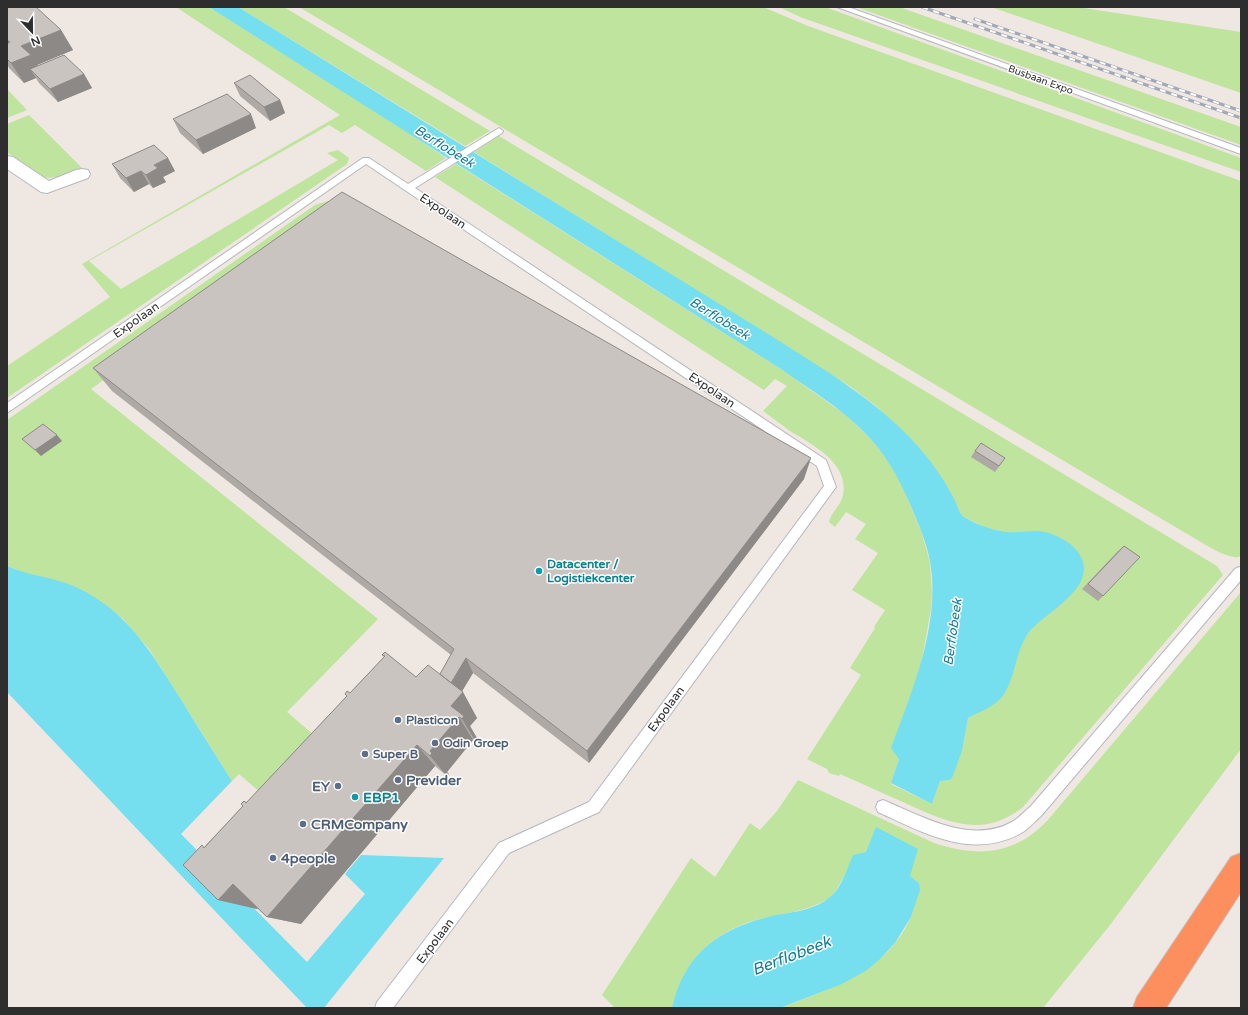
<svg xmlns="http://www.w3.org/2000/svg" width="1248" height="1015" font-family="'Varela Round',sans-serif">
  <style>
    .green { fill: #bfe49e }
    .water { fill: #75deef }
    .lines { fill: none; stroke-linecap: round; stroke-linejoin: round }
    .lane-casing { stroke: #b4b8c0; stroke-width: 2 }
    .street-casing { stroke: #b4b8c0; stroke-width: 2 }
    .highway-casing { stroke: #c4c4c4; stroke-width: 2 }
    .lane { fill: #fff; fill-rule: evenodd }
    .street { fill: #fff; fill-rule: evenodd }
    .highway { fill: #fd8e5d; fill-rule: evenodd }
    .rail-casing { stroke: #a3a8b7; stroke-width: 3 }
    .rail { stroke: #fff; stroke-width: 2; stroke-dasharray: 6; stroke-linecap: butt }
    .wall { fill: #aea9a5 }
    .shaded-wall { fill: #8d8986 }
    .building { fill: #cac4c0; stroke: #8d8986 }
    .culture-dot { fill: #0f9aa8; stroke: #fff; stroke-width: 1.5 }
    .service-dot { fill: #5c6f8a; stroke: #fff; stroke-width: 1.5 }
    .labels { text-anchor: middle; stroke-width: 3; stroke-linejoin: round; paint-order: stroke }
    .far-street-label { font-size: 10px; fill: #2e2e2e; stroke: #fff }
    .street-label { font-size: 12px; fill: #2e2e2e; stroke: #fff }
    .culture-label { font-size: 12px; font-weight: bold; fill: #0d838f; stroke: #fff; text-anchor: start }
    .service-label { font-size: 12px; font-weight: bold; fill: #4e5e75; stroke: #fff; text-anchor: start }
    .water-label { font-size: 13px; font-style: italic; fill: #0e7b9a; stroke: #fff }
    .near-service-label { font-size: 14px; font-weight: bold; fill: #4e5e75; stroke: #fff; text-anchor: start }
    .near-culture-label { font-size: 14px; font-weight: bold; fill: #0d838f; stroke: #fff; text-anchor: start }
    .near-water-label { font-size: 16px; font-style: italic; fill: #0e7b9a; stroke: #fff }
  </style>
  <rect width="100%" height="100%" fill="#efe7e1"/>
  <path class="green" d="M176 7H209L379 113 446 158 426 171 355 125 342 133 329 125 89 261 121 289 338 160 327 153 338 150 349 158 347 164 7 398V366L110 297 82 264 340 115Z
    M238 7H284L490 131 465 146Z
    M299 7H763L808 26 1241 181V555L1239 557C1224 559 1196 538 1182 531Z
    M779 7H825L1241 158V172L800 17Z
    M856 7H899L1241 127V145Z
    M991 7H1077L1241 32V93Z
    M7 89 27 110 7 118Z
    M29 115 82 168 62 177 45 178 7 152V124Z
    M499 136 1217 566 1223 575 1023 807C982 839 947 822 905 803 883 793 862 784 840 774L839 776 829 773 827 769 807 759 861 675 850 668 875 628 874 627 885 610 852 590 878 553 855 539 866 524 846 512 835 527 829 522C831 512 841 506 843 495 849 463 813 445 790 431 781 424 772 418 763 411L787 386 775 379 764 390 435 177 456 164 781 369 847 416 871 439 887 459 902 485 921 531 930 562 932 593 931 609 923 654 917 678 899 759 891 784 932 804 940 781 950 780 962 751 968 718 979 712 1027 635 1083 563 1075 549 1057 536 1043 532 1011 533 986 528 962 516 939 474 916 444 876 406 851 387 474 152Z
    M328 201 337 202 317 228 91 389 378 619 287 712 315 736 261 793 239 774 232 781 149 649 123 619 100 601 77 588 23 572 7 566V420L315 205Z
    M1241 592V749L1110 925 1043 1008H780C830 989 886 972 910 919 915 908 916 894 919 883L910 876 866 852C859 860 850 868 844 877 839 884 836 893 828 899 808 911 786 913 764 918 715 929 685 959 672 1008H615L602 995 691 858 715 877 750 823 760 830 777 811 798 780 934 843C978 857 1013 856 1047 821Z"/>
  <path class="water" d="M209 7H238L773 337C823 369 875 399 916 444 931 461 944 479 954 499 957 504 959 514 964 517 977 525 992 530 1007 532 1017 533 1027 531 1037 531 1054 532 1075 543 1082 559 1094 590 1046 612 1030 631 1015 649 1016 680 1001 698 993 707 979 712 968 718L962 751 952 778 950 780 940 781 932 804 891 783 899 759 891 748C912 691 941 624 930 561 926 541 918 523 910 504 899 478 884 451 863 431 839 407 809 389 781 369Z
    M7 566C29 576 54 577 76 587 129 612 152 654 182 701 198 728 215 754 232 781L181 834 307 962 365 894 345 874 361 855 444 858 324 1008H307L7 692Z
    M876 827 918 849 910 876 919 883 920 890 911 917 895 943 880 959 867 970 842 984 780 1008H672C685 951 722 927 776 915 794 912 815 910 830 897 842 887 847 869 853 855L866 852Z"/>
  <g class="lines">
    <g class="lane-casing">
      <path id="lane" d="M837 7H848L1241 148V154Z
        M499 128 503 131 502 133 415 188 826 460 836 487 599 812 509 853 393 1008H375L377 1002 499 843 589 802 824 486 817 466 366 164 7 413V403L363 158H369L408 184Z
        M1239 567 1241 568V580L1041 816C1035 821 1029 828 1023 832 973 861 924 833 878 812L876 807 878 802 883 800C922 816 970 845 1012 822 1019 818 1025 811 1031 806L1235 569Z"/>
    </g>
    <g class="street-casing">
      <path id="street" d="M7 156 13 157 49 181 76 170 82 169 88 170 90 174 88 178 47 193 41 192 7 169Z"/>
    </g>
    <g class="highway-casing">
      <path id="highway" d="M1241 853V892L1166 1008H1133L1137 997 1231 857Z"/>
    </g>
    <use href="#lane" class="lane"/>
    <use href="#street" class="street"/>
    <use href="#highway" class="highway"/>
    <g class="rail-casing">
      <path id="rail" d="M922 7 1241 118
        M975 19 1241 111"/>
    </g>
    <use href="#rail" class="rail"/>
  </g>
  <path class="wall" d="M7 7 61 30 73 50 37 65 38 66 84 74 92 88 58 102 39 83 36 78 24 83 9 68 7 64Z
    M234 83 280 100 285 113 270 121 240 96Z
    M173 119 256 128 203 154 180 133Z
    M112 164 175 171 163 177 166 182 153 188 149 184 134 192 120 178Z
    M93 368 804 479 589 763 473 673 462 691 477 718 470 726 478 740 476 742 473 740 447 772 449 774 447 776 435 766 301 924 267 917 257 908V909L218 900 205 846 243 806 244 801 247 802 347 696 345 694 350 693 384 657 382 655 416 677 440 674 451 655 112 391Z
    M975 451 1005 458 995 472 971 457Z
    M1124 546 1103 596 1098 601 1082 589 1118 551Z"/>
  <path class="shaded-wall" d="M61 30 73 50 37 65 43 75 30 69 36 78 24 83 11 63 21 46Z
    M84 74 92 88 58 102 50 89Z
    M280 100 285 113 270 121 264 107Z
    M251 114 256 128 203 154 196 140Z
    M168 158 175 171 163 177 166 182 153 188 146 175 154 165Z
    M141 171 149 184 134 192 126 178Z
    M57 435 62 441 41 456 35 450Z
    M811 458 804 479 589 763 587 751Z
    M466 658 473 673 458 698 463 692 477 718 470 726 478 740 476 742 462 719 459 717 473 740 447 772 449 774 447 776 430 756V751L451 706 448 687Z
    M417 745 435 766 301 924 267 917Z
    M233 884 270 894 257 909 218 900Z"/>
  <path class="building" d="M7 7H36L61 30 21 46 31 55 11 63 7 59V44L10 42 7 40Z
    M64 55 84 74 50 89 30 69Z
    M250 75 280 100 264 107 234 83Z
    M227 94 251 114 196 140 173 119Z
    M154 145 168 158 154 165 158 168 146 175 141 171 126 178 112 164Z
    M342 192 811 458 587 751 466 658 451 683 440 674 454 649 93 368Z
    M43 424 57 435 35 450 22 439Z
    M981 443 1005 458 999 466 975 451Z
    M1124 546 1140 557 1103 596 1088 584Z
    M385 652 416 677 428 665 463 692 451 706 464 716 462 719 459 717 430 751 432 753 430 756 417 745 267 917 233 884 218 900 183 865 202 845 204 848 243 806 241 804 244 801 246 803 347 696 345 694 347 691 350 693 385 656 382 655Z"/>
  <g class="culture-dot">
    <circle cx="539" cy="571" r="4"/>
    <circle cx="355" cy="797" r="4"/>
  </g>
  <g class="service-dot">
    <circle cx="398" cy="720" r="4"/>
    <circle cx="435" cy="743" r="4"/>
    <circle cx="365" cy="754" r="4"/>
    <circle cx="398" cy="780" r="4"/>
    <circle cx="338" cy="786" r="4"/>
    <circle cx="303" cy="824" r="4"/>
    <circle cx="273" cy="858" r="4"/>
  </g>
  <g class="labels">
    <g class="far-street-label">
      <text transform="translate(1041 79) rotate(20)" y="4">Busbaan Expo</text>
    </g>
    <g class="street-label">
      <text transform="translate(443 211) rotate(34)" y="4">Expolaan</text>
      <text transform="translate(136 320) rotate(-35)" y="4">Expolaan</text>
      <text transform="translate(712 390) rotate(34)" y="4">Expolaan</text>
      <text transform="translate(666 709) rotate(-54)" y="4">Expolaan</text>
      <text transform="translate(435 941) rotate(-53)" y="4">Expolaan</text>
    </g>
    <g class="culture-label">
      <text x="547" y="568">Datacenter /<tspan x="547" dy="14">Logistiekcenter</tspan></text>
    </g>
    <g class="service-label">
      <text x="406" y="724">Plasticon</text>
      <text x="443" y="747">Odin Groep</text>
      <text x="373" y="758">Super B</text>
    </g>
    <g class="water-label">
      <text transform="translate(445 146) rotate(32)" y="5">Berflobeek</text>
      <text transform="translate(720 318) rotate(32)" y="5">Berflobeek</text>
      <text transform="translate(952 632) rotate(-82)" y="5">Berflobeek</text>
    </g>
    <g class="near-service-label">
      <text x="406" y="785">Previder</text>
      <text x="330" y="791" text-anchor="end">EY</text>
      <text x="311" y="829">CRMCompany</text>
      <text x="281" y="863">4people</text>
    </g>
    <g class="near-culture-label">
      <text x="363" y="802">EBP1</text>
    </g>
    <g class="near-water-label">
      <text transform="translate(791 955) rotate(-21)" y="6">Berflobeek</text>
    </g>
  </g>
  <rect width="1248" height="1015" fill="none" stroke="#2e2e2e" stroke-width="16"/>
  <g transform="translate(32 32) rotate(158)" stroke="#ffffff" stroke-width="3" paint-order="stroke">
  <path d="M0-3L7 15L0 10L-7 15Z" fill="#2e2e2e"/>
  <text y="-6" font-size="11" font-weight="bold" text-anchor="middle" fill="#2e2e2e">N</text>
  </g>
</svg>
